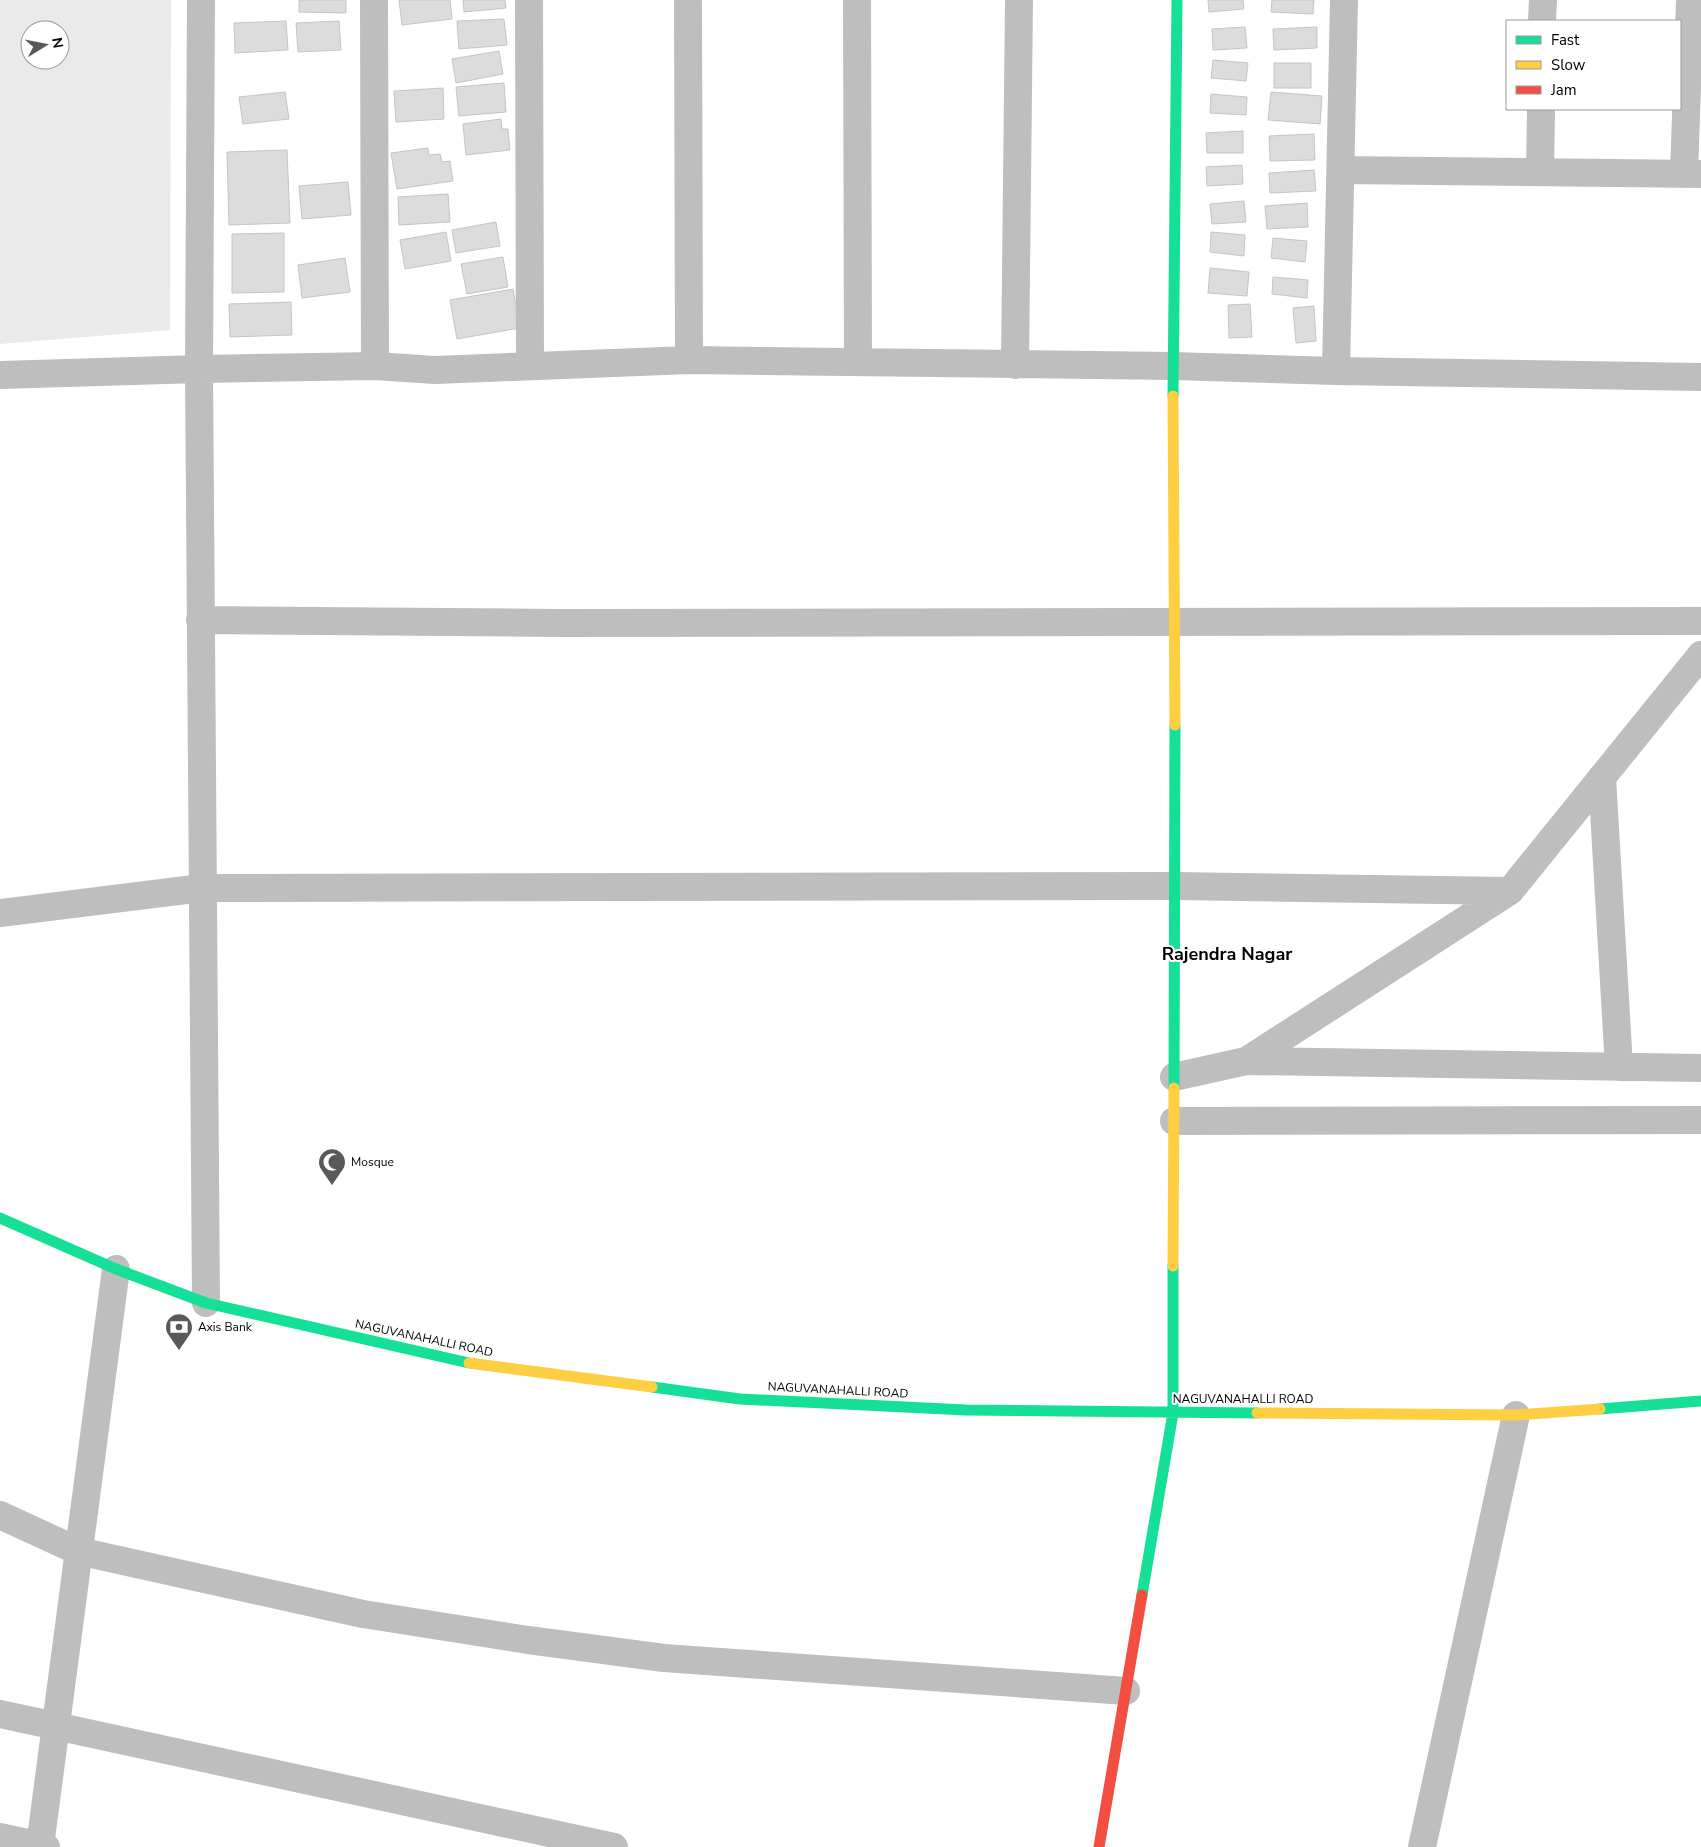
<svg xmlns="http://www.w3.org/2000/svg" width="1701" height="1847" font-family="'Nunito Sans',sans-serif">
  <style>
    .green { fill: #eaeaea; fill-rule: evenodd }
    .building { fill: #dcdcdc; stroke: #c5c5c5 }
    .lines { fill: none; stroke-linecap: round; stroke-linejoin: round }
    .street { stroke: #bebebe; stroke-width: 28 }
    .fast { stroke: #16e098; stroke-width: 11 }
    .slow { stroke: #ffcf43; stroke-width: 11 }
    .jam { stroke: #f24e42; stroke-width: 11 }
    .labels { text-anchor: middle; stroke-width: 4; stroke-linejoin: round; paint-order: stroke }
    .poi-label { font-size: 12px; fill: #000; stroke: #fff; text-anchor: start }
    .street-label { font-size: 12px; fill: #000; stroke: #fff }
    .district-label { font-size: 18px; font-weight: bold; fill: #000; stroke: #fff }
  </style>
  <rect width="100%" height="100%" fill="#fff"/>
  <path class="green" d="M0 0H171L170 330 0 344ZM30 30H60V60H30Z"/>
  <path class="building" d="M299 0H346V13L299 12Z
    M399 0H450L452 19 402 25Z
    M463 0H505L506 8 464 12Z
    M1208 0H1243L1244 9 1209 12Z
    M1272 0H1314L1313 14 1271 12Z
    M504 19 507 45 459 49 457 21Z
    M286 21 288 50 235 53 234 23Z
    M339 21 341 50 298 52 296 23Z
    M1245 27 1247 48 1213 50 1212 29Z
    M1317 27V48L1274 50 1273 29Z
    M499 51 503 74 456 83 452 59Z
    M1213 60 1248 63 1246 81 1211 78Z
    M1274 63H1311V88H1274Z
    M504 83 506 112 459 116 456 87Z
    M443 88 444 119 396 122 394 91Z
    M285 92 289 119 243 124 239 97Z
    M1271 92 1322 96 1320 124 1268 120Z
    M1211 94 1247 97 1246 115 1210 113Z
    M501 119 502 129H508L510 150 466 155 463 124Z
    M1243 131V153H1207L1206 133Z
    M1314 134 1315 160 1270 161 1269 136Z
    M428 148 429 155 440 154 442 162 450 161 453 181 397 189 391 153Z
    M287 150 290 223 229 225 227 152Z
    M1242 165 1243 184 1207 186 1206 167Z
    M1314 170 1316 191 1270 193 1269 173Z
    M348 182 351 215 302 219 299 186Z
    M448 194 450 222 399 225 398 197Z
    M1244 201 1246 222 1212 224 1210 204Z
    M1307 203 1308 227 1267 229 1265 206Z
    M496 222 500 246 456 253 452 230Z
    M446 232 451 261 405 269 400 240Z
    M1211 232 1245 235 1244 256 1210 252Z
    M284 233V292L232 293V234Z
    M1273 238 1307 241 1305 262 1271 258Z
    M503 257 508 287 467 294 461 264Z
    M345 258 350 292 302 298 298 265Z
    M1210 268 1249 272 1247 296 1208 293Z
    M1273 277 1308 280 1307 298 1272 294Z
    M513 289 520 328 457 339 450 300Z
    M291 302 292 335 230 337 229 304Z
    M1250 304 1252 337 1229 338 1228 305Z
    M1314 306 1316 341 1296 343 1293 308Z"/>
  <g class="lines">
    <path class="street" d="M201 0 199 369 206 1303
      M374 0 375 366
      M529 0 530 365
      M688 0 689 360
      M857 0 858 362
      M1542 21 1543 0
      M1341 170 1701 174
      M1540 172 1541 109
      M1684 173 1690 0
      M1015 365 1019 0
      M1336 371 1344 0
      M0 375 199 369 375 366 435 370 689 360 1173 366 1336 371 1701 377
      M200 620 562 623 1701 621
      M1602 777 1619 1067
      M0 913 202 888 1174 886 1510 891
      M1246 1061 1510 891 1701 655
      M1174 1077 1246 1061 1701 1068
      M1174 1121 1701 1120
      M0 1515 78 1551 363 1614 528 1640 664 1658 1126 1691
      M0 1714 614 1847
      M0 1837 46 1847
      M40 1846 116 1269
      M1422 1847 1516 1415"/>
    <path class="fast" d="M1173 396 1177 0
      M1174 1088 1175 725
      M0 1218 116 1269 206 1303 469 1363
      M652 1387 740 1399 966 1410 1257 1413
      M1600 1409 1701 1401
      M1142 1595 1173 1413V1266"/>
    <path class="slow" d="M1173 396 1175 725
      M1173 1266 1174 1088
      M469 1363 652 1387
      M1257 1413 1516 1415 1600 1409"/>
    <path class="jam" d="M1099 1847 1142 1595"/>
  </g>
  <defs>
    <g id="mosque-pin" transform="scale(1.4375)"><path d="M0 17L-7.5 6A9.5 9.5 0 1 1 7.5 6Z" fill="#595959" stroke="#fff"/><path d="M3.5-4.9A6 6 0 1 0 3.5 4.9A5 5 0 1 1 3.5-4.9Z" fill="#fff"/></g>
    <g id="bank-pin" transform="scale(1.4375)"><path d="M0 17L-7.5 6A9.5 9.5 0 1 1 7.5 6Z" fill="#595959" stroke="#fff"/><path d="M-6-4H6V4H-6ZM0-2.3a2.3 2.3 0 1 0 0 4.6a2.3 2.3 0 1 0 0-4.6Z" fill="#fff"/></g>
  </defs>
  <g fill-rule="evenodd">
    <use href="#mosque-pin" x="332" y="1162"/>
    <use href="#bank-pin" x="179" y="1327"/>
  </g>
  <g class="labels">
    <g class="poi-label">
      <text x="351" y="1166">Mosque</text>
      <text x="198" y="1331">Axis Bank</text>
    </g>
    <g class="street-label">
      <text transform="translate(424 1338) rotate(12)" y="4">NAGUVANAHALLI ROAD</text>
      <text transform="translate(838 1390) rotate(3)" y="4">NAGUVANAHALLI ROAD</text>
      <text x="1243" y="1403">NAGUVANAHALLI ROAD</text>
    </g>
    <g class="district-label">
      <text x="1227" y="960">Rajendra Nagar</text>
    </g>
  </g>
  <rect x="1506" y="20" width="175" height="90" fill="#ffffff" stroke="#999999"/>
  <rect x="1516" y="36" width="25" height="8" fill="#16e098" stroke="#999999"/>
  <text x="1551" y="45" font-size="15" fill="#000000">Fast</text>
  <rect x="1516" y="61" width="25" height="8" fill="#ffcf43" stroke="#999999"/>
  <text x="1551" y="70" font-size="15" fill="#000000">Slow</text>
  <rect x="1516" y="86" width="25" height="8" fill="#f24e42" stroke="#999999"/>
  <text x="1551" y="95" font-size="15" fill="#000000">Jam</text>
  <g transform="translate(45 45) rotate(80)"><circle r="24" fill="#ffffff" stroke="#999999"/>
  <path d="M0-4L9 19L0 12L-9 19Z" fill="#595959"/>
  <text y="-8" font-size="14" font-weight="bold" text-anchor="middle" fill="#000000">N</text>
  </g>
</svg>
